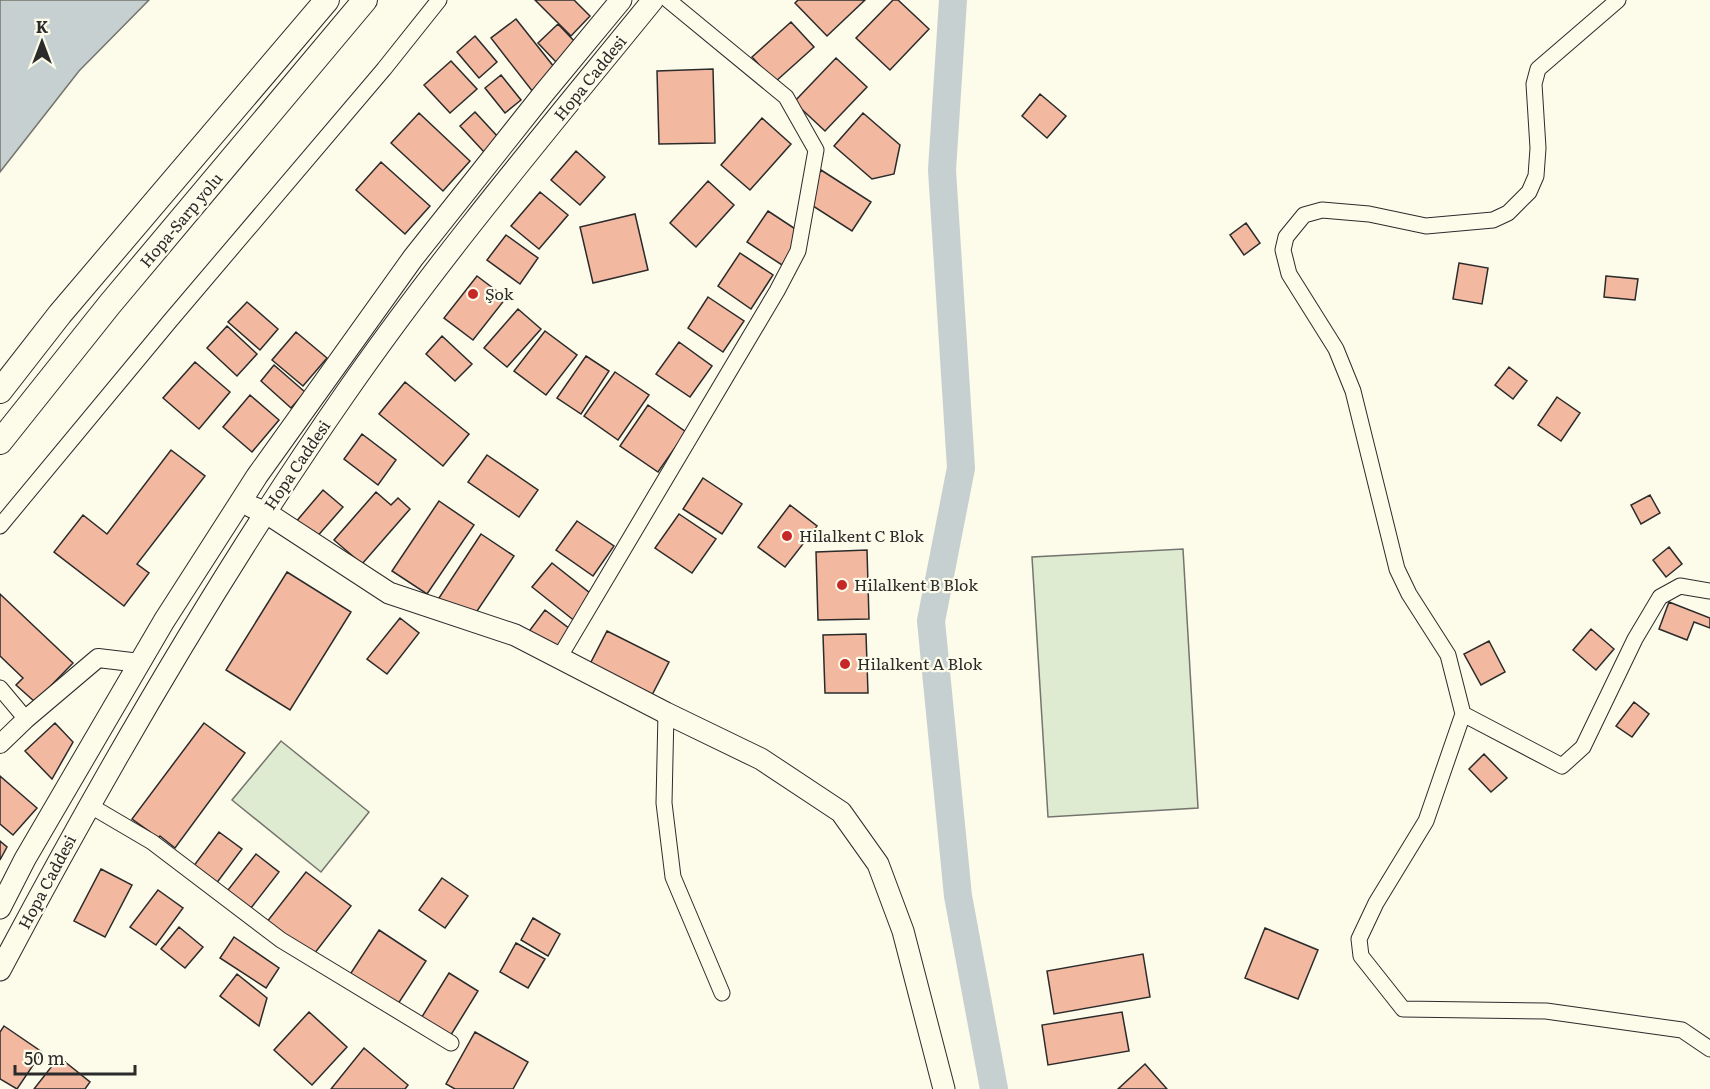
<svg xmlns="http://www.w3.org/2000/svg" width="1710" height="1089" font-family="Literata,serif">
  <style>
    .green { fill: #deebd1; stroke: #74746e; stroke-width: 1.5 }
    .water { fill: #c7d0d0; stroke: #74746e; stroke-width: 1.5 }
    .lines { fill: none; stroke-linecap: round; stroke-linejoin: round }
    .river { stroke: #c7d0d0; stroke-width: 28 }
    .building { fill: #f2b8a0; stroke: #2b2b2b; stroke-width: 1.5 }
    .minor-casing { stroke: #2b2b2b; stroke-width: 17 }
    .tertiary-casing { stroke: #2b2b2b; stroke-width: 20 }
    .secondary-casing { stroke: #2b2b2b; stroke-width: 23 }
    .trunk-casing { stroke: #2b2b2b; stroke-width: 26 }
    .minor { stroke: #fdfbea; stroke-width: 15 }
    .tertiary { stroke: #fdfbea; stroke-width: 18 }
    .secondary { stroke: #fdfbea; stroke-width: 21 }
    .trunk { stroke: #fdfbea; stroke-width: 24 }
    .poi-dot { fill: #c62828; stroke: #fdfbea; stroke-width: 2 }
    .labels { text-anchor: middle; stroke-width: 4.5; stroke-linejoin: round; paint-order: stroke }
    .street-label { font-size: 16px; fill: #2b2b2b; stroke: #fdfbea }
    .poi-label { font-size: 16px; fill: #2b2b2b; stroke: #fdfbea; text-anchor: start }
  </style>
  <rect width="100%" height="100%" fill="#fdfbea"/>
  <path class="green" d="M1183 549 1198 808 1048 817 1032 557Z
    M281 741 369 812 321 872 232 800Z"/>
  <path class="water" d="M0 0H149L79 71 0 172Z"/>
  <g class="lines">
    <path class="river" d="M953 0 942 170 961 468 931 621 958 896 994 1089"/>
  </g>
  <path class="building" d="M535 0H574L590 16 571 36Z
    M798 0H865L827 36 795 3Z
    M893 0H898L929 29 890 70 856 38Z
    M516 19 558 72 533 92 491 38Z
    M791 22 814 47 775 82 752 57Z
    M558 24 577 44 557 63 538 43Z
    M475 36 497 62 479 78 457 52Z
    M836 58 867 87 825 131 794 102Z
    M451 61 477 89 450 113 424 85Z
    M713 69 715 143 659 144 657 71Z
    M501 75 521 100 505 113 485 88Z
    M1040 94 1066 116 1047 138 1022 116Z
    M475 112 499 138 484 152 460 126Z
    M419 113 470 161 443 191 391 143Z
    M863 113 900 145 894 174 872 179 834 146Z
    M762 118 791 144 750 190 721 165Z
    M576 151 605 177 580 205 551 180Z
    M381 162 430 206 405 234 356 190Z
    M821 170 871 202 852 231 802 199Z
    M708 181 734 205 696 247 670 223Z
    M540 192 568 215 539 249 511 226Z
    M768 211 803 234 782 265 747 242Z
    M635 214 648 270 593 283 580 227Z
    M1246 223 1260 243 1244 255 1230 235Z
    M506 235 538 258 520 284 487 260Z
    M740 253 773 275 751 309 718 286Z
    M1459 263 1488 268 1482 304 1453 299Z
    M477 276 506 298 473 340 444 318Z
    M1606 276 1638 279 1635 300 1604 297Z
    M708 297 744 321 723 352 688 328Z
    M247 302 278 329 260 350 228 322Z
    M518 309 541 329 507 367 484 348Z
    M227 326 257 354 237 376 207 348Z
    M545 331 577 355 546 395 514 371Z
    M296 332 327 358 303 386 272 360Z
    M442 336 472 364 455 381 426 354Z
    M679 342 712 366 690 397 656 374Z
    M586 356 609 371 581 414 557 398Z
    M195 362 230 392 199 429 163 398Z
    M274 365 305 392 291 408 261 381Z
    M1509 367 1527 381 1513 399 1495 385Z
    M615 372 649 395 618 440 584 416Z
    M405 382 469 434 443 466 379 414Z
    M250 395 279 420 252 452 223 427Z
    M1557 397 1580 413 1561 441 1538 425Z
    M648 405 686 432 658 472 620 446Z
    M362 434 396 460 378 485 344 459Z
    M171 450 205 476 137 564 149 573 124 606 54 552 83 515 107 534Z
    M487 455 538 490 519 517 468 482Z
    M703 478 742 504 722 534 683 509Z
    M323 490 343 507 308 547 289 530Z
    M376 492 391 505 398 498 410 509 362 564 334 540Z
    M1650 495 1660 513 1641 524 1631 505Z
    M439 501 474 525 427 594 392 571Z
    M790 505 817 526 785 567 758 547Z
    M679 514 716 539 692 573 655 548Z
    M577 521 614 546 593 576 556 550Z
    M481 534 514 556 469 623 437 601Z
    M1669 547 1682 564 1666 577 1653 560Z
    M867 550 869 619 818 620 816 552Z
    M552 563 595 597 576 622 532 587Z
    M287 572 351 612 290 710 226 670Z
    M0 594 73 663 35 702 16 685 23 678 0 656Z
    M1669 602 1710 618V628L1694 622 1687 640 1659 629Z
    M545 610 570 629 549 657 524 638Z
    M400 618 419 633 387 674 367 659Z
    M1591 629 1614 649 1596 670 1573 650Z
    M607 631 669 662 652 695 590 664Z
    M866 634 868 693H825L823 635Z
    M1489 641 1505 672 1481 685 1464 654Z
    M1634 702 1649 714 1632 737 1616 726Z
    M55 723 73 742 52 779 25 751Z
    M204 723 245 753 175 848 160 836 154 843 146 837 150 832 132 819Z
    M1484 754 1507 778 1491 792 1469 769Z
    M0 776 37 808 13 835 0 824Z
    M219 832 242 849 210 892 187 875Z
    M0 841 7 847 0 860Z
    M256 854 279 872 244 917 221 899Z
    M101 869 132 885 105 937 74 921Z
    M306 872 351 906 311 958 266 923Z
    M442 878 468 896 445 928 419 910Z
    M158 890 183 908 156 945 130 927Z
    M533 918 560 934 548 956 521 940Z
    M179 927 203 947 185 968 161 949Z
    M1265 928 1318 950 1298 999 1245 978Z
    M379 930 426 961 396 1007 349 976Z
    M234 937 279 968 266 988 220 958Z
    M516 943 545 959 528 988 500 972Z
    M1143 954 1150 997 1054 1014 1047 971Z
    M449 973 478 991 449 1038 420 1020Z
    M237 974 267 998 259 1026 220 996Z
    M309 1012 347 1047 312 1085 274 1050Z
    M1122 1012 1129 1051 1048 1065 1042 1025Z
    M4 1026 42 1052 17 1089 0 1079V1032Z
    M475 1032 528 1062 513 1089H455L446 1084Z
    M364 1048 408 1085 405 1089H331Z
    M59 1057 90 1082 85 1089H34Z
    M1145 1064 1167 1089H1118Z"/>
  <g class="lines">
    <g class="minor-casing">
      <path id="minor" d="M1618 0 1538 69 1534 84 1538 148 1536 176 1529 192 1508 213 1493 220 1426 226 1369 214 1322 210 1304 215 1286 237 1283 250 1289 274 1336 349 1353 391 1397 569 1409 594 1448 655 1463 714 1426 821 1376 903 1359 939 1361 956 1403 1009 1546 1011 1682 1030 1710 1049
        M0 526 170 321 384 69 439 0
        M559 658 777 291 798 251 816 150 786 97 668 0
        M0 688 26 719
        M666 713 664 803 673 877 722 993
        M1463 714 1562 766 1583 747 1635 639 1660 597 1680 586 1710 591
        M89 805 152 842 281 940 451 1043"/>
    </g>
    <g class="tertiary-casing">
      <path id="tertiary" d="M0 744 26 719 98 658 140 663"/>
    </g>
    <g class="secondary-casing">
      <path id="secondary" d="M252 507 265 512 389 593 515 635 666 713 761 759 841 812 878 864 903 931 944 1089
        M0 908 25 859 164 621 257 476 413 258 544 93 621 0
        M0 970C105 772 217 578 345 394 440 257 548 129 653 0"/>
    </g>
    <g class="trunk-casing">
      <path id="trunk" d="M0 391 60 314 327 0
        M0 442 110 304 365 0"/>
    </g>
    <use href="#minor" class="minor"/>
    <use href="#tertiary" class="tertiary"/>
    <use href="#secondary" class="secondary"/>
    <use href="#trunk" class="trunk"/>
  </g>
  <g class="poi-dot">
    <circle cx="473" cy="294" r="6"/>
    <circle cx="787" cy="536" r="6"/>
    <circle cx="842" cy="585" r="6"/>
    <circle cx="845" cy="664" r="6"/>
  </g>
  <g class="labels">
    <g class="street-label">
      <text transform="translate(590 78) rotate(-51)" y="6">Hopa Caddesi</text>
      <text transform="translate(181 220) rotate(-50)" y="6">Hopa-Sarp yolu</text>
      <text transform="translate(297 465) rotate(-56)" y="6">Hopa Caddesi</text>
      <text transform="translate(47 882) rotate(-62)" y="6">Hopa Caddesi</text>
    </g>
    <g class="poi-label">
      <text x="485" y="300">Şok</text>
      <text x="799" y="542">Hilalkent C Blok</text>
      <text x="854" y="591">Hilalkent B Blok</text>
      <text x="857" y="670">Hilalkent A Blok</text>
    </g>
  </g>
  <g transform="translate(42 42)" stroke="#fdfbea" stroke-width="4.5" paint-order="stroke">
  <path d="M0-4.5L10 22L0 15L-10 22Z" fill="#2b2b2b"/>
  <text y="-9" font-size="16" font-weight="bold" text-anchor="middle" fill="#2b2b2b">K</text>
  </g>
  <path d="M15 1065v9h120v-9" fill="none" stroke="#2b2b2b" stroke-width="3"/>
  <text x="24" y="1065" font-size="18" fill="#2b2b2b" stroke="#fdfbea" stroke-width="4.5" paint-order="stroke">50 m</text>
</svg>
